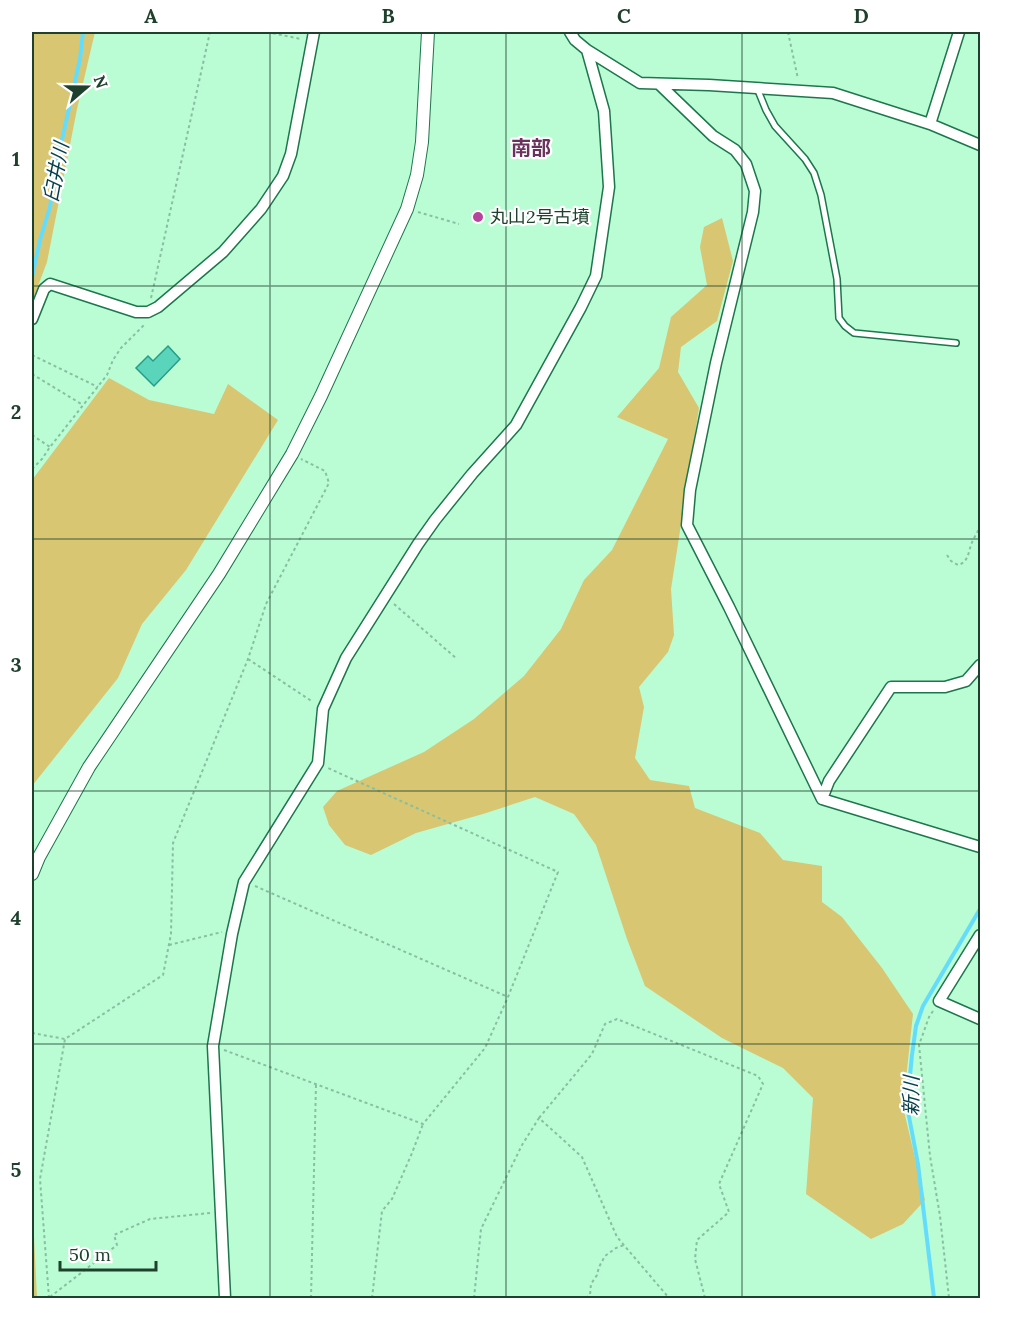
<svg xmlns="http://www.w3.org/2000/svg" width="1012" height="1330" font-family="Lora,'Noto Sans JP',serif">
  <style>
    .green { fill: #d8c672 }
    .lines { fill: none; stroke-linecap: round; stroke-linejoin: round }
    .stream { stroke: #64ddfc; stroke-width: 4 }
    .building { fill: #5ad5bc; stroke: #269d88; stroke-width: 1.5 }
    .service-casing { stroke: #1d764c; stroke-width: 8 }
    .minor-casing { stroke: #1d764c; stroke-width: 13 }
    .tertiary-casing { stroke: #1d764c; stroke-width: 14 }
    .path { stroke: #88c09f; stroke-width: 2; stroke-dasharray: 3 3; stroke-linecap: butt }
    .service { stroke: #fff; stroke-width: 5 }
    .minor { stroke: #fff; stroke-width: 10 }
    .tertiary { stroke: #fff; stroke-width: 12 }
    .grid { fill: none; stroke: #1e402d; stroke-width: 1.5; stroke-opacity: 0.55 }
    .poi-dot { fill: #b6439c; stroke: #fff; stroke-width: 2 }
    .labels { text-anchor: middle; stroke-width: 4.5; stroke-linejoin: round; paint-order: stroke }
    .poi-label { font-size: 18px; fill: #1e402d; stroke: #fff; text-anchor: start }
    .neighbourhood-label { font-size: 20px; font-weight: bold; fill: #6b325d; stroke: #fff }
    .water-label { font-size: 20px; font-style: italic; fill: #053f4c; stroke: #fff }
    .neatline { fill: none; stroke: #1e402d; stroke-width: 2 }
    .grid-label { font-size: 20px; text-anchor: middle; font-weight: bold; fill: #1e402d }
  </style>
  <rect width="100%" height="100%" fill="#bafcd4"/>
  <path class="green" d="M32 32H95L77 109 47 262 32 302Z
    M722 218 733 261 717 321 681 347 678 372 699 408 671 589 674 635 668 652 639 687 644 707 635 758 650 780 689 786 695 808 760 833 783 860 822 866V902L842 917 882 968 913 1014 903 1107 925 1200 903 1224 871 1239 806 1194 813 1098 783 1068 722 1038 645 986 627 939 596 845 574 814 535 797 483 814 416 833 371 855 345 845 329 825 323 807 337 791 424 752 474 719 524 676 561 629 584 580 612 550 668 439 617 417 659 368 671 317 707 285 700 247 704 227Z
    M109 378 149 400 214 414 228 384 278 420 186 570 142 624 118 678 32 786V480Z
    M32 1195 37 1298H32Z"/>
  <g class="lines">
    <path class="stream" d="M32 277 40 240 50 207 57 162 80 59 83 32
      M934 1298 918 1164 907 1106 912 1055 916 1026 923 1006 980 909"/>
  </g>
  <path class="building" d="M168 346 180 359 154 386 136 368 148 356 153 361Z"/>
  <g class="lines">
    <g class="service-casing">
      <path id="service" d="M757 88 766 110 775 126 805 159 814 173 821 195 837 279 839 318 845 326 854 333 956 343"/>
    </g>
    <g class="minor-casing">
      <path id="minor" d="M570 32 575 40 587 50 640 83 709 85 833 93 930 124 980 145
        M659 84 713 136 735 150 746 164 755 191 753 212 716 363 690 490 687 525 729 607 822 799 980 847
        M930 124 959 32
        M32 319 44 289 50 284 136 312H148L158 307 223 252 261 209 283 176 291 154 314 32
        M822 799 829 781 891 687H945L966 681 980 665
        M980 935 939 1001 980 1019
        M225 1298 213 1046 232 934 244 882 318 763 323 709 346 658 418 544 435 520 472 474 516 425 581 307 596 276 609 187 604 111 587 50"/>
    </g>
    <g class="tertiary-casing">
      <path id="tertiary" d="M32 874 39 857 89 767 219 574 292 454 321 396 407 209 417 175 422 142 428 32"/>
    </g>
    <path class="path" d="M267 32 301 39
      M788 32 798 79
      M418 212 459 224
      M151 298 210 32
      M32 355 98 387
      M32 374 83 405
      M32 435 50 447
      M32 469 42 459 50 447 107 375 113 360 121 348 145 324
      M947 555 951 561 958 565C968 562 968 554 971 545 973 539 977 533 980 527
      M394 604 457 659
      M248 659 313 702
      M255 886 508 997
      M169 945 222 932
      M933 1011 929 1017 919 1045 930 1156 940 1216 949 1298
      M32 1033 65 1039 163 975 171 934 173 843 248 659 266 604 329 483 325 471 301 459
      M224 1050 423 1124 485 1048 508 997 558 872 328 768
      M539 1118 592 1054 605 1024 617 1019 758 1076 763 1084 719 1184 729 1212 697 1240 695 1259 705 1298
      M50 1297 117 1245 114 1235 150 1219 210 1213
      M49 1298 40 1179 65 1039
      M311 1298 316 1084
      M372 1298 382 1211 392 1199 412 1153 423 1124
      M474 1298 481 1229 522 1145 539 1118 582 1157 617 1237 669 1298
      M586 1298 590 1295 591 1284 597 1275 599 1267 605 1256 616 1248 624 1245"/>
    <use href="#service" class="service"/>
    <use href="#minor" class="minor"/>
    <use href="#tertiary" class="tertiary"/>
  </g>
  <path class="grid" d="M270 32V1298M506 32V1298M742 32V1298M32 286H980M32 539H980M32 791H980M32 1044H980"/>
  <circle class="poi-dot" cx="478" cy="217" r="6"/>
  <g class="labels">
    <g class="poi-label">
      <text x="490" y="223">丸山2号古墳</text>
    </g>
    <g class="neighbourhood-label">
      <text x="531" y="155">南部</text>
    </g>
    <g class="water-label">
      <text transform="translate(56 172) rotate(-79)" y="7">臼井川</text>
      <text transform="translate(911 1096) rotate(-89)" y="7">新川</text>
    </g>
  </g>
  <rect width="1012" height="1330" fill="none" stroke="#ffffff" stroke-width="66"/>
  <g transform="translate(87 87) rotate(70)" stroke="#ffffff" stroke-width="4.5" paint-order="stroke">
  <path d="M0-4.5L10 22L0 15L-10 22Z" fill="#1e402d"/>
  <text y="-9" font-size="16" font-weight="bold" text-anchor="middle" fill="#1e402d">N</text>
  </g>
  <path d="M60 1261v9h96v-9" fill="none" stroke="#1e402d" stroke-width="3"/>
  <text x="69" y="1261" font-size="18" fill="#1e402d" stroke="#ffffff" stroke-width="4.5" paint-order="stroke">50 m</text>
  <rect x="33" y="33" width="946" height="1264" class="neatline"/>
  <g class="grid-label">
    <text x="151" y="23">A</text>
    <text x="388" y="23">B</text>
    <text x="624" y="23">C</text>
    <text x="861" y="23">D</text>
    <text x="16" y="166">1</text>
    <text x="16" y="419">2</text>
    <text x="16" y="672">3</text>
    <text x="16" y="925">4</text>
    <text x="16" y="1177">5</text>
  </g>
</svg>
